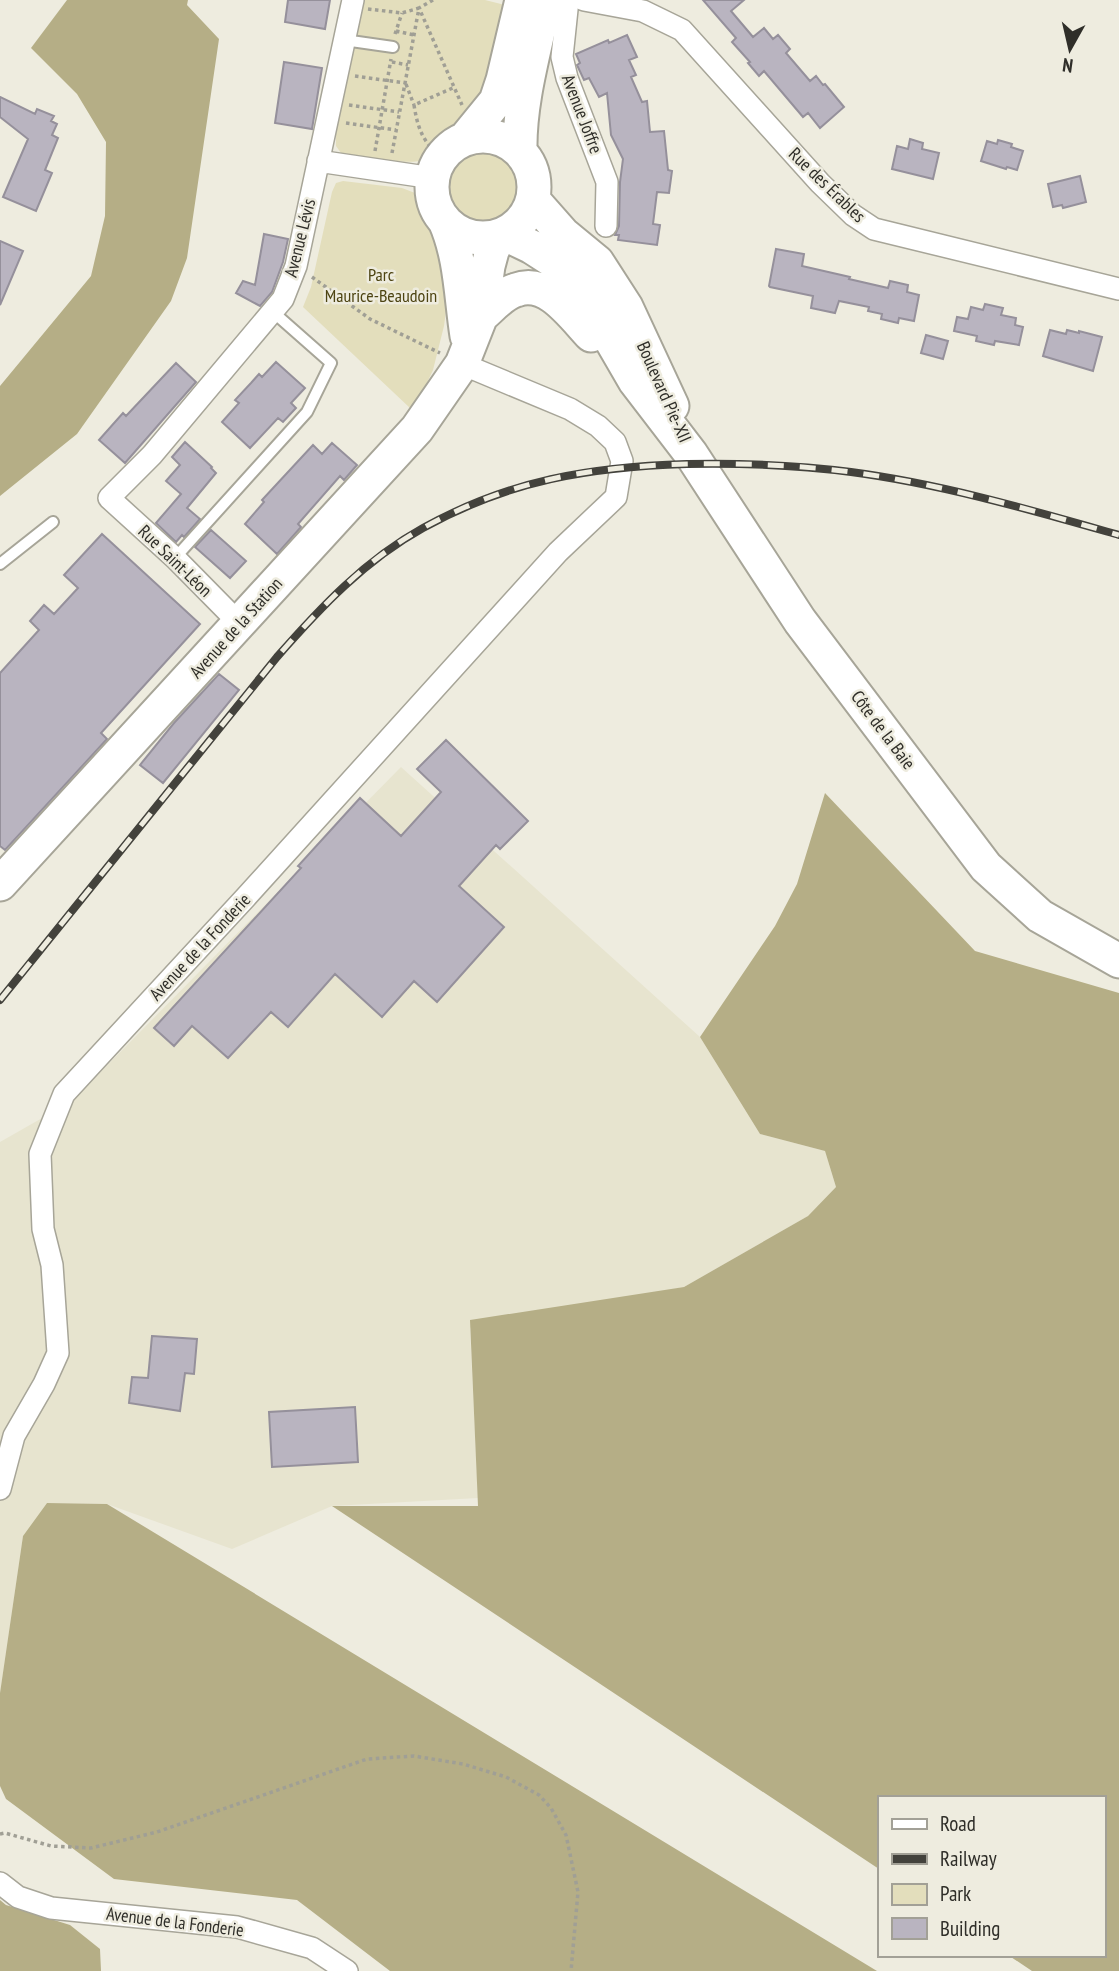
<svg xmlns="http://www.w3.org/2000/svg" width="1119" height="1971" font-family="'PT Sans Narrow',sans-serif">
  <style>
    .built { fill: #e7e4cf }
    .green { fill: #e3debc }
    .forest { fill: #b5ae86 }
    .building { fill: #b9b4c0; stroke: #95909b; stroke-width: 2 }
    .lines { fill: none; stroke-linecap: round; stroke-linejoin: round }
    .lane-casing { stroke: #a7a598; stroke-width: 14 }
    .street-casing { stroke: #a7a598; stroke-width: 24 }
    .primary-casing { stroke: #a7a598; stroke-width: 37 }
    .path { stroke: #a09f95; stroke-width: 3.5; stroke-dasharray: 3.5 3.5; stroke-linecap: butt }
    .lane { stroke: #fff; stroke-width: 10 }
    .street { stroke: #fff; stroke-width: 21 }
    .primary { stroke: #fff; stroke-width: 33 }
    .rail-casing { stroke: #43423c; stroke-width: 8 }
    .rail { stroke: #eeecdf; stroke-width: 5; stroke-dasharray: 16; stroke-linecap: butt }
    .labels { text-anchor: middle; stroke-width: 5; stroke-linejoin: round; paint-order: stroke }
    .street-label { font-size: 18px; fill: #2f2e29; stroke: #eeecdf }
    .park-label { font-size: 18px; fill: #4d4412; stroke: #eeecdf }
  </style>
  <rect width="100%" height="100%" fill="#eeecdf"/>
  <path class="built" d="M401 767 700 1037 760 1134 825 1151 836 1187 808 1216 684 1287 470 1328 478 1498 332 1506 232 1549 107 1504 47 1503 23 1536 0 1693V1142L72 1101Z"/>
  <path class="green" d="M361 0H485L509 6 493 82 450 136 433 151 428 159C405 167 366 156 341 153L336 146V134Z
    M447 188a35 35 0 1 1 70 0a35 35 0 1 1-70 0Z
    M343 181 402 188 415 193 423 205 426 216 436 231 447 304 444 326 433 370 425 387 410 408 303 307 311 287 332 192 336 183Z"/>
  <path class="forest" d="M67 0H188L187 5 219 39 187 258 171 301 77 434 0 496V386L91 276 105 216 106 142 77 94 31 48Z
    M825 793 975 951 1119 993V1971H1032L1008 1955H1103V1798H879V1869L332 1506H478L470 1320 684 1287 808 1216 836 1187 825 1151 760 1134 700 1037 775 926 797 884Z
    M47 1503 107 1504 877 1971H390L297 1900 114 1879 6 1799 0 1786V1693L23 1536Z
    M0 1900 6 1905 70 1925 100 1949 101 1971H0Z"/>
  <path class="building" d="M288 0H330L325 29 285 22Z
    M703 0H744L731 11 753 37 764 28 773 39 778 35 790 49 786 53 810 81 816 76 823 85 825 84 844 107 820 128 808 113 803 117 764 71 759 76 748 63 750 62 732 42 736 38Z
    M627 35 637 57 629 60 636 75 631 77 642 102 647 101 650 132 664 131 668 170 672 171 669 193 657 192 653 224 660 225 657 245 618 240 619 235H615L619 226 620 182 623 159 611 135 607 93 599 97 589 78 584 80 577 65 580 63 576 54 608 40 609 43Z
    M284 62 322 68 312 129 275 123Z
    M0 97 35 114 37 109 54 116 51 121 57 124 52 135 58 138 45 170 52 173 36 211 3 197 28 139 0 117Z
    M910 139 923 143 922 149 939 153 933 179 892 169 897 146 908 149Z
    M998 140 1012 144 1011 147 1023 151 1017 170 1007 167 1006 169 981 161 987 141 997 144Z
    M1080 176 1086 202 1063 208 1062 205 1053 207 1048 184Z
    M264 234 288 239 283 262 272 292 260 306 236 293 243 281 255 285Z
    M0 241 23 251 0 305Z
    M776 249 804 254 802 266 850 277 849 279 888 288 890 281 908 285 907 292 919 295 914 321 899 318 898 323 881 319 882 314 868 311 869 307 839 301 835 313 811 308 813 296 770 287 769 286Z
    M985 304 1003 308 1001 315 1016 318 1015 325 1023 327 1019 345 995 341 994 345 976 341 977 336 954 331 957 317 968 319 971 307 983 310Z
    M1050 330 1066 334 1067 330 1079 333V331L1102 337 1093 371 1043 356Z
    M926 335 948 341 943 359 921 353Z
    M276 362 305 388 291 403 296 408 283 422 278 418 250 448 222 422 239 403 235 400 251 383 259 374 262 377Z
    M176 363 196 382 125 463 99 440 123 413 126 416Z
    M185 442 212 467 211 468 216 473 187 508 200 519 184 537 182 535 176 542 156 523 181 494 166 481 180 465 172 457Z
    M332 443 357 465 344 480 340 476 298 524 301 527 277 554 245 524 264 502 262 500 313 445 322 454Z
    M211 530 246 561 230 578 195 547Z
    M102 534 200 624 101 733 107 739 5 850 0 846V673L39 630 30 621 44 605 54 614 78 588 64 575Z
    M219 674 239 690 163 783 140 765 174 723Z
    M446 740 528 821 500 849 496 845 459 886 504 927 437 1002 414 981 382 1017 335 974 288 1027 271 1012 228 1058 192 1026 174 1046 154 1028 301 868 298 866 360 798 401 836 441 792 417 769Z
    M152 1336 197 1339 194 1374 185 1373 180 1411 129 1403 132 1377 148 1378Z
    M355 1407 358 1462 272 1467 269 1412Z"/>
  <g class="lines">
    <g class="lane-casing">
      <path id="lane" d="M344 40 393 47
        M175 558 307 412 331 363 272 311
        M0 564 53 522"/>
    </g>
    <g class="street-casing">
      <path id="street" d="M568 0 562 57 567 78 607 182 606 226
        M584 0 643 11 682 30 820 183 853 215 874 229 1119 289
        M318 161 433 178
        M240 624 175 558 109 498 152 455 283 299 296 266 353 0
        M0 1489 14 1436 44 1384 58 1353 52 1265 43 1229 40 1154 64 1094 246 897 558 552 616 497 622 461 615 442 598 426 570 409 462 364
        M0 1883 18 1897 51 1908 237 1927 312 1948 347 1971"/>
    </g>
    <g class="primary-casing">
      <path id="primary" d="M432 187a51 51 0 1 1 102 0a51 51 0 1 1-102 0Z
        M465 139 496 101 503 80 522 0
        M520 151C519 100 535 49 545 0
        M533 200 563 234 597 262 626 307 672 406
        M445 221C461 257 461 297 467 336
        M505 234 532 247 560 265 588 300 635 381 691 454 800 621 986 867 1040 916 1119 961
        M481 316C491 308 502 294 516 290 547 278 572 315 591 335
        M0 884 417 429 462 364 481 316 488 266 492 251 499 236"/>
    </g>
    <path class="path" d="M433 0 419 8 462 105
      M368 9 402 13 419 8 392 153
      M396 31 414 35
      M395 34 402 13
      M392 62 408 65
      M355 76 405 83
      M406 84 414 105
      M349 105 399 112
      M346 123 396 130
      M375 151 391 59
      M435 152C421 138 417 124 414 105L455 87
      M312 277 370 319 440 353
      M0 1834 5 1833 51 1846 91 1848 157 1832 367 1759 414 1756 463 1764 506 1777 539 1795 551 1808 566 1835 578 1892 571 1971"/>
    <use href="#lane" class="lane"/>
    <use href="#street" class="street"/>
    <use href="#primary" class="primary"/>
    <g class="rail-casing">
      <path id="rail" d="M0 1000 277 657C320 608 365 560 423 528 510 480 589 467 687 464 742 463 797 465 851 472 942 484 1031 510 1119 535"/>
    </g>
    <use href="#rail" class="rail"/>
  </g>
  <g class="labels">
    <g class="street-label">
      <text transform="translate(582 114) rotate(69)" y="6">Avenue Joffre</text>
      <text transform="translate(827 185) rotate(44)" y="6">Rue des Érables</text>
      <text transform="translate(300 238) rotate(-76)" y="6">Avenue Lévis</text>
      <text transform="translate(664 392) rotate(66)" y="6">Boulevard Pie-XII</text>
      <text transform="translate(175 561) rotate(44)" y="6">Rue Saint-Léon</text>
      <text transform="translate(236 628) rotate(-48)" y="6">Avenue de la Station</text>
      <text transform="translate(883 730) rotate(53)" y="6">Côte de la Baie</text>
      <text transform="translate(200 947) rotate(-47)" y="6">Avenue de la Fonderie</text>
      <text transform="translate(175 1922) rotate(7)" y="6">Avenue de la Fonderie</text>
    </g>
    <g class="park-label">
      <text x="381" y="281">Parc<tspan x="381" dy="21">Maurice-Beaudoin</tspan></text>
    </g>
  </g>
  <rect x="878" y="1796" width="228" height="161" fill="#eeecdf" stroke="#a2a096" stroke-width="2"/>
  <rect x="892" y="1819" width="35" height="10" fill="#ffffff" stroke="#a2a096" stroke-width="2"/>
  <text x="940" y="1831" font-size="21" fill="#2f2e29">Road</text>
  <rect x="892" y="1854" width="35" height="10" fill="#43423c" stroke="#a2a096" stroke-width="2"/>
  <text x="940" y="1866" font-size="21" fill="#2f2e29">Railway</text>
  <rect x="892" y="1884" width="35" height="21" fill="#e3debc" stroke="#a2a096" stroke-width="2"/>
  <text x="940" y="1901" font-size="21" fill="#2f2e29">Park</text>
  <rect x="892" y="1918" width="35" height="21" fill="#b9b4c0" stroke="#a2a096" stroke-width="2"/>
  <text x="940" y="1936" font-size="21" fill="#2f2e29">Building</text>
  <g transform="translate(1070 49) rotate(188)" stroke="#eeecdf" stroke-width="5" paint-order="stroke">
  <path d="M0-5L12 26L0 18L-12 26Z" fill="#2f2e29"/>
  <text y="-10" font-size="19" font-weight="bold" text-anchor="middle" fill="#2f2e29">N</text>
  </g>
</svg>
